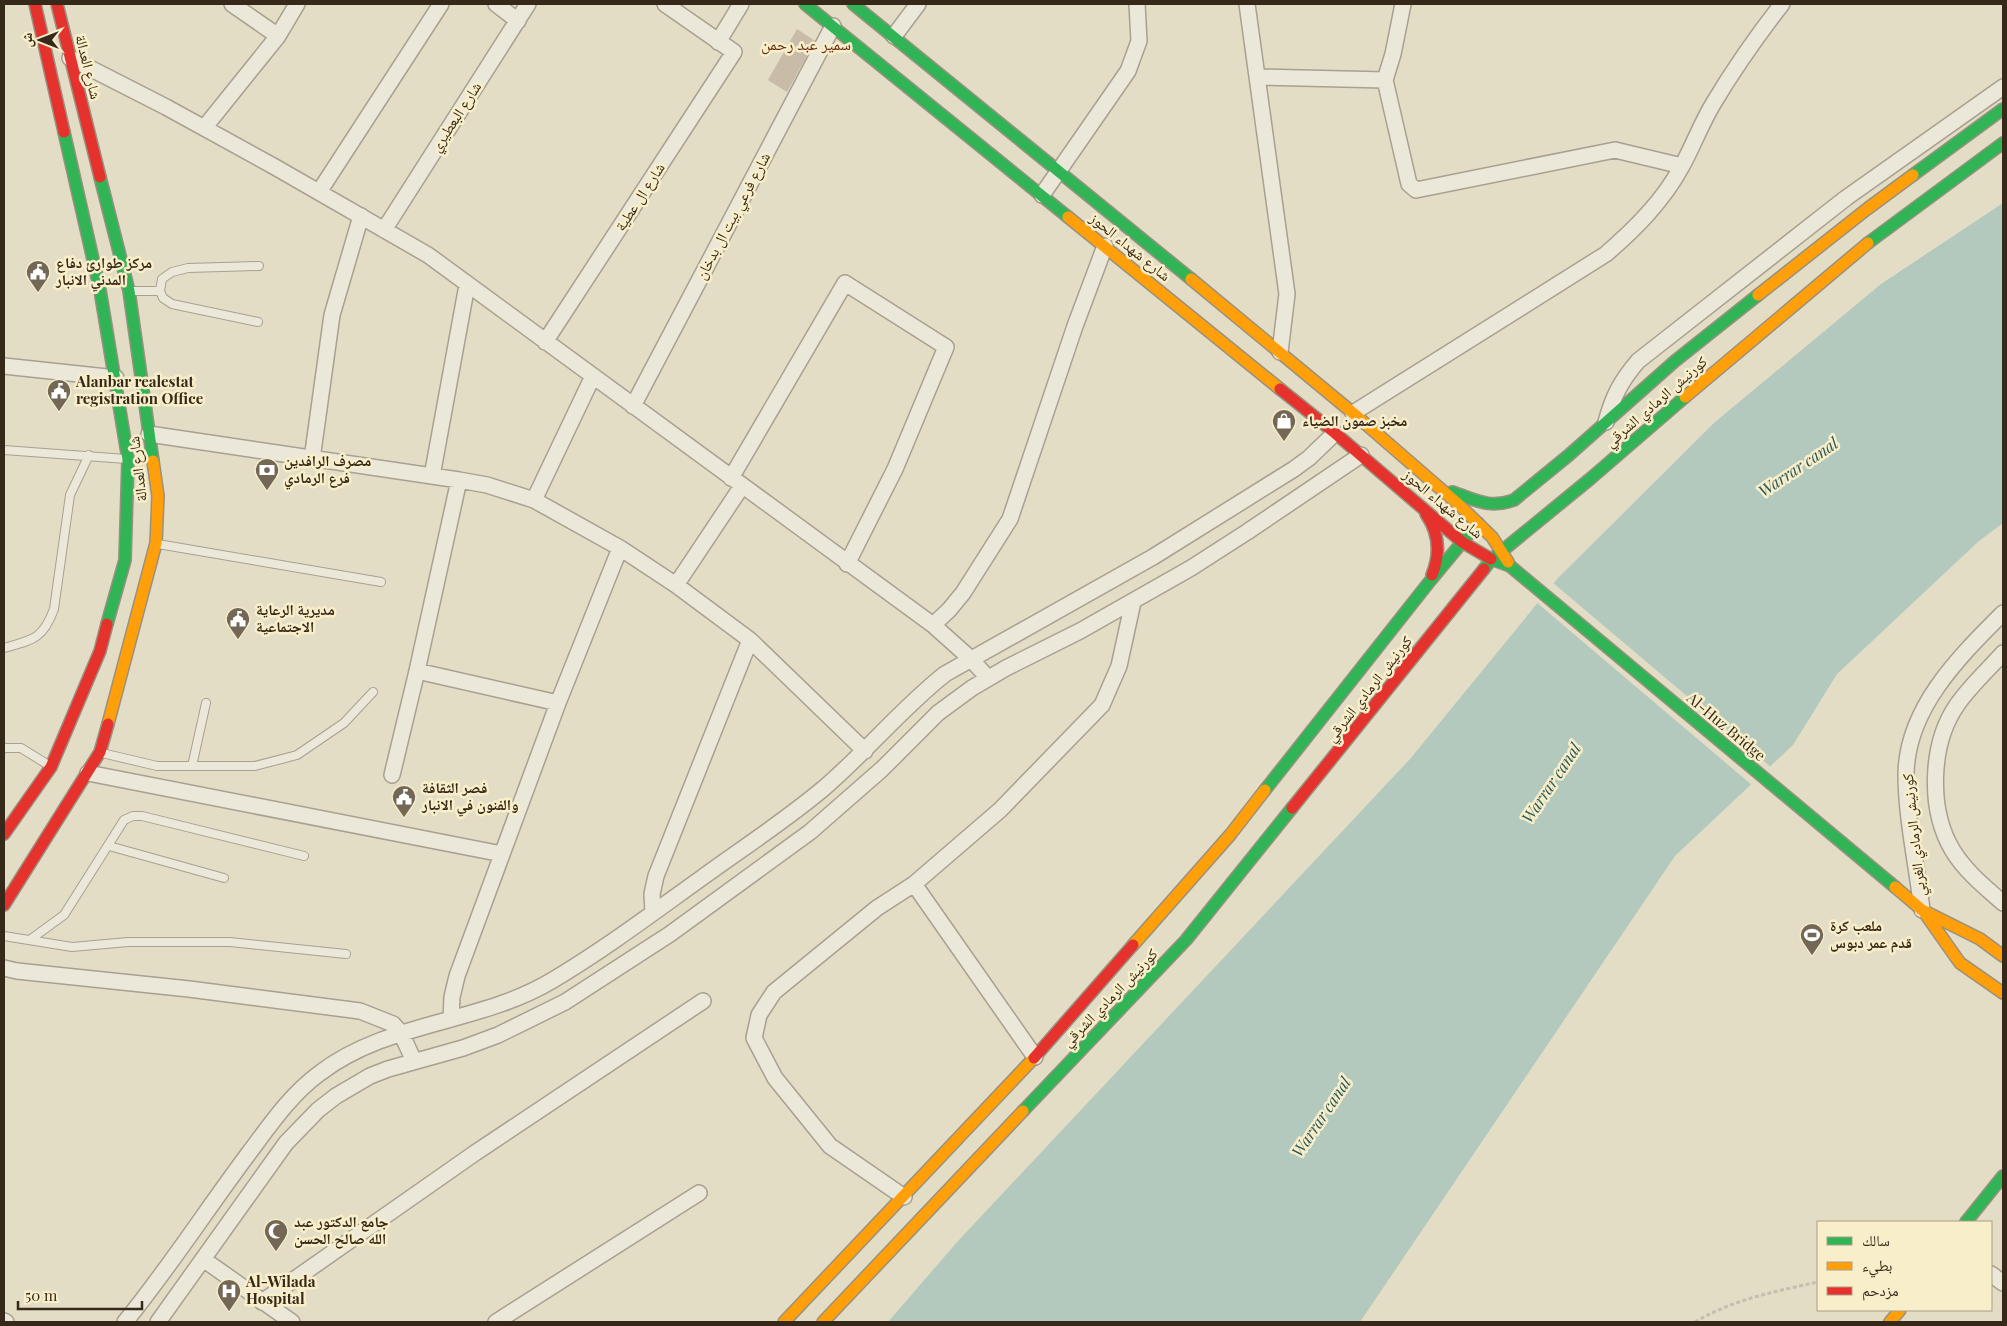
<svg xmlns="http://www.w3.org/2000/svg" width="2007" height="1326" font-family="'Playfair Display','Noto Naskh Arabic',serif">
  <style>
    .water { fill: #b3c9bd }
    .pier { fill: #e4ddc6 }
    .building { fill: #c8bba7 }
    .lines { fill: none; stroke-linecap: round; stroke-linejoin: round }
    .lane-casing { stroke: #a8a090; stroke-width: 10 }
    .street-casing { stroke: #a8a090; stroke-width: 18 }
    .fast-casing { stroke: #989080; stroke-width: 14 }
    .slow-casing { stroke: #989080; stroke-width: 14 }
    .jam-casing { stroke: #989080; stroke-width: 14 }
    .path { stroke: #c3beb0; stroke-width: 3; stroke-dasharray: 4 2.5; stroke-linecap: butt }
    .lane { stroke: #ebe7d9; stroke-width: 8 }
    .street { stroke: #ebe7d9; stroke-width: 15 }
    .fast { stroke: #30b455; stroke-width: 11 }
    .slow { stroke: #ff9f0a; stroke-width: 11 }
    .jam { stroke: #e5322d; stroke-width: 11 }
    .labels { text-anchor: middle; stroke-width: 5; stroke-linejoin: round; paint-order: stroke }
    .street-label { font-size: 15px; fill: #362919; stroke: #f8eec9 }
    .poi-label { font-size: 15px; font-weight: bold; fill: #362919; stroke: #f8eec9; text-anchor: start }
    .neighbourhood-label { font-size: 16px; fill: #662c15; stroke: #f8eec9 }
    .water-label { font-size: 16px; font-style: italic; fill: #275757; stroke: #f8eec9 }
  </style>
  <rect width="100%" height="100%" fill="#e4ddc6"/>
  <path class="water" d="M2003 203V523L1979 541 1837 674 1793 745 1675 856 1360 1322H888L958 1241 1410 759 1558 578 1715 422 1881 284Z"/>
  <path class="pier" d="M1552 582 1772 768 1753 786 1536 602Z"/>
  <path class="building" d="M797 29 815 41 787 92 768 80Z"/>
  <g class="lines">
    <g class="lane-casing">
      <path id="lane" d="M131 291H160L163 298 172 304 258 322
        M160 291 162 279 172 272 188 268 259 266
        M4 450 126 459
        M158 544 381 582
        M4 648C33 640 43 639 54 609L70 495 89 455
        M4 748H21L50 766
        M102 753 157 766H255L297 755 344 723 373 692
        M192 766 206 703
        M109 846 224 878
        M4 936 72 947 128 942H230L346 954
        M31 939 64 915 124 820 133 816H142L304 856"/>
    </g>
    <g class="street-casing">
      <path id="street" d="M232 4 278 36
        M496 4 518 21
        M1247 4 1287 294 1280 352
        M1403 4 1393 54 1385 80 1409 184 1416 190 1615 150 1682 166
        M894 36 918 4
        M718 42 741 4
        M70 58 166 107 275 167 428 255 933 625 971 659 988 678
        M1257 77 1385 80
        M204 128 278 36 297 4
        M319 192 441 4
        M1042 195 1128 71 1139 41 1137 4
        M384 230 528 4
        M545 342 734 52 665 4
        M4 366 116 378
        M633 406 833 26
        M1353 413 1606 254C1636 228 1663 201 1682 166 1693 146 1701 124 1713 104 1734 69 1757 36 1782 4
        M1606 422C1613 396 1621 381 1638 361L1846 198 2003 87
        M149 434 459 480 487 485 534 500 620 548 676 585 750 640 865 751
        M312 459 332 315 361 216
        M432 476 467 285
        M731 478 845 283 946 347 895 469 847 564
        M534 500 593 376
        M676 585 742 486
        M933 625 949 610 963 593 1010 519 1075 326 1105 246
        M2003 653C1988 670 1970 686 1957 705 1930 744 1928 810 1953 851 1966 872 1985 887 2003 903
        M417 671 558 703
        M88 773 502 854
        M392 775 417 671 459 480
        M914 884 1035 1057
        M1922 910C1917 866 1906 818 1906 774 1907 708 1959 657 2003 613
        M653 913 652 894 656 876 750 640
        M4 968 17 971 189 989 360 1011 393 1024 401 1033 414 1061
        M451 1019 452 997 457 976 558 703 620 548
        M904 1197 830 1146 775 1078 754 1038 759 1015 774 992 877 908 914 884 1000 810 1102 705 1119 666 1133 602
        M203 1259 292 1322
        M1991 1274 2003 1283
        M262 1302 475 1153 703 1001
        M4 1321 6 1322
        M125 1322C169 1268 207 1209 249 1153 270 1125 291 1094 320 1073 388 1021 480 1024 553 980 605 949 654 912 703 877 743 848 786 820 824 788 866 752 902 708 945 674L1153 557 1294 469 1309 458 1335 433
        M158 1322 286 1143 318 1110 336 1096 370 1076 388 1069 463 1048 498 1035 565 1002 670 934 810 832 882 769 938 713 972 688 1006 668 1080 631 1191 568 1247 532 1361 455
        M496 1322 699 1193"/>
    </g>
    <g class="fast-casing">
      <path id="fast" d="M805 4 1068 217
        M853 4 1191 279
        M64 132 100 290 128 459 125 560 107 624
        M1913 175 2003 109
        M100 177 129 291 153 461
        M1868 243 2003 143
        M1452 492C1476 500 1489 509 1514 500L1569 455 1675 361 1758 295
        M1491 559 1510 566 1895 887
        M1484 569 1491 560 1590 479 1685 397
        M1265 790 1430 581 1478 523
        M1023 1111 1186 940 1292 808
        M1966 1222 2003 1176"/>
    </g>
    <g class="slow-casing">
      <path id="slow" d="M1068 217 1280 389
        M1191 279 1353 413 1458 504 1492 537 1508 562
        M1758 295 1867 209 1913 175
        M1685 397 1868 243
        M108 724 156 543 158 496 153 461
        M1895 887 1922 910 1980 939 2003 956
        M1924 912 1960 963 2003 993
        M1133 945 1230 835 1265 790
        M784 1322 1034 1058
        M823 1322 1023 1111
        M1890 1322 1900 1310"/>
    </g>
    <g class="jam-casing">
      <path id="jam" d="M35 4 64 132
        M57 4 100 177
        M1280 389 1335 433 1462 542 1491 559
        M1426 514C1439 533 1441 553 1432 575
        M1292 808 1484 569
        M4 834 51 767 100 651 107 624
        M4 905 100 752 108 724
        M1034 1058 1133 945"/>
    </g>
    <path class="path" d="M1695 1322C1731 1300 1777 1291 1818 1282"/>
    <use href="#lane" class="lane"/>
    <use href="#street" class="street"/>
    <use href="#fast" class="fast"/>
    <use href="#slow" class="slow"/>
    <use href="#jam" class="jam"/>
  </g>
  <defs>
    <g id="civic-pin" transform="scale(1.25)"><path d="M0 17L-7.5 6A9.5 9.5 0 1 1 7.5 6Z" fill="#736856" stroke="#f8eec9"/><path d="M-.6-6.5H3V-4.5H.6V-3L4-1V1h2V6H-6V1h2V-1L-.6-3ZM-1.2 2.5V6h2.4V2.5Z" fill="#fff"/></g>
    <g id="shop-pin" transform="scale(1.25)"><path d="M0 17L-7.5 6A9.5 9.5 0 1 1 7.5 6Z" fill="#736856" stroke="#f8eec9"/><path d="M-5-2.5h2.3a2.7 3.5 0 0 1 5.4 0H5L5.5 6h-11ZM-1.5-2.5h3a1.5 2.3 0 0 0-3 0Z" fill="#fff"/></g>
    <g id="bank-pin" transform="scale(1.25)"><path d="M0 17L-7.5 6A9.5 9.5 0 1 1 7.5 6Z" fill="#736856" stroke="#f8eec9"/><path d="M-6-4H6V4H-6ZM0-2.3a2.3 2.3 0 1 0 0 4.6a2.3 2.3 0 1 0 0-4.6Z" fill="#fff"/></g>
    <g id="stadium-pin" transform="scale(1.25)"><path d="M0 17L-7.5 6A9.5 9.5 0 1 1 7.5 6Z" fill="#736856" stroke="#f8eec9"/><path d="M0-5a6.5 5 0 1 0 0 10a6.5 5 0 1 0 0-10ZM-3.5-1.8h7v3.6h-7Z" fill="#fff"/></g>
    <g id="mosque-pin" transform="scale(1.25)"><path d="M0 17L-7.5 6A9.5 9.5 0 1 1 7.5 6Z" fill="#736856" stroke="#f8eec9"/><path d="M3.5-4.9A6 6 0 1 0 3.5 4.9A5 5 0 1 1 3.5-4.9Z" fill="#fff"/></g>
    <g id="hospital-pin" transform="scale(1.25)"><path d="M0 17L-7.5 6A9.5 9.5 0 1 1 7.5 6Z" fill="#736856" stroke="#f8eec9"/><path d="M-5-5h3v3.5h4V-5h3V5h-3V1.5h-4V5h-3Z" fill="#fff"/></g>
  </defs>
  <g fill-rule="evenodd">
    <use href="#civic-pin" x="38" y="272"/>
    <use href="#civic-pin" x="59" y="391"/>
    <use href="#shop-pin" x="1284" y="421"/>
    <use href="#bank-pin" x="267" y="470"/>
    <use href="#civic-pin" x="238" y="619"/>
    <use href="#civic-pin" x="404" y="797"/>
    <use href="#stadium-pin" x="1812" y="935"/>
    <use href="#mosque-pin" x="276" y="1231"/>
    <use href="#hospital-pin" x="229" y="1291"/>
  </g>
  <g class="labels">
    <g class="street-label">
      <text transform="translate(88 67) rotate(76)" y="5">شارع العدالة</text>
      <text transform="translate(456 117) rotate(-57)" y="5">شارع البعطيري</text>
      <text transform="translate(640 197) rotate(-57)" y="5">شارع ال عطية</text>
      <text transform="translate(733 216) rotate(-62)" y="5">شارع فرعي بيت ال بدخان</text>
      <text transform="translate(1130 247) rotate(39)" y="5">شارع شهداء الحوز</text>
      <text transform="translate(1656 402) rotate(-41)" y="5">كورنيش الرمادي الشرقي</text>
      <text transform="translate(138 469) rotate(-97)" y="5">شارع العدالة</text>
      <text transform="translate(1443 504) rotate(40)" y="5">شارع شهداء الحوز</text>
      <text transform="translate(1369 689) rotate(-52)" y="5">كورنيش الرمادي الشرقي</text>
      <text transform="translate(1726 727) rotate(40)" y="5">Al-Huz Bridge</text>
      <text transform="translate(1914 835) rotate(-96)" y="5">كورنيش الرمادي الغربي</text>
      <text transform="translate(1110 998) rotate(-46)" y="5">كورنيش الرمادي الشرقي</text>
    </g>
    <g class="poi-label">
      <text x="56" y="268">مركز طوارئ دفاع<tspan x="56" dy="17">المدني الانبار</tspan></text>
      <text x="76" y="387">Alanbar realestat<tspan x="76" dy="17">registration Office</tspan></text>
      <text x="1302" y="426">مخبز صمون الضياء</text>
      <text x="284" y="466">مصرف الرافدين<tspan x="284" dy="17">فرع الرمادي</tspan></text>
      <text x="256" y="615">مديرية الرعاية<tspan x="256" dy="17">الاجتماعية</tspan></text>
      <text x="422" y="793">فصر الثقافة<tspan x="422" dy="17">والفنون في الانبار</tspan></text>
      <text x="1830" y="931">ملعب كرة<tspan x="1830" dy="17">قدم عمر دبوس</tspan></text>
      <text x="294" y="1227">جامع الدكتور عبد<tspan x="294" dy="17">الله صالح الحسن</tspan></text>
      <text x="246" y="1287">Al-Wilada<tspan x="246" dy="17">Hospital</tspan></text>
    </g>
    <g class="neighbourhood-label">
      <text x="806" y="50">سمير عبد رحمن</text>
    </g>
    <g class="water-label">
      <text transform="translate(1798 467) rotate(-34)" y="6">Warrar canal</text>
      <text transform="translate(1551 783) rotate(-56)" y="6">Warrar canal</text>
      <text transform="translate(1321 1117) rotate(-56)" y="6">Warrar canal</text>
    </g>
  </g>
  <rect width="2007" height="1326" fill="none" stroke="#362919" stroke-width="10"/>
  <rect x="1817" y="1221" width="175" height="90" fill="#f8eec9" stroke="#aa9f83"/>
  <rect x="1827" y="1237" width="25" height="8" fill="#30b455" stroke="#aa9f83"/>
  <text x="1862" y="1246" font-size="15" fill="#362919">سالك</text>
  <rect x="1827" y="1262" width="25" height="8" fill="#ff9f0a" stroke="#aa9f83"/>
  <text x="1862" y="1271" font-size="15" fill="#362919">بطيء</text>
  <rect x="1827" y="1287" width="25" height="8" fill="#e5322d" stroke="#aa9f83"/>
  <text x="1862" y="1296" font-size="15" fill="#362919">مزدحم</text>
  <g transform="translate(40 40) rotate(270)" stroke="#f8eec9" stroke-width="4" paint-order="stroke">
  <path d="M0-4L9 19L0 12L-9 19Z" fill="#362919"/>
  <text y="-8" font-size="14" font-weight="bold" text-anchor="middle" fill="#362919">ش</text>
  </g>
  <path d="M18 1301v8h124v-8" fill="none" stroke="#362919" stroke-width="2.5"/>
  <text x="25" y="1301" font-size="15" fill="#362919" stroke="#f8eec9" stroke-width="4" paint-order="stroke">50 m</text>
</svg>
